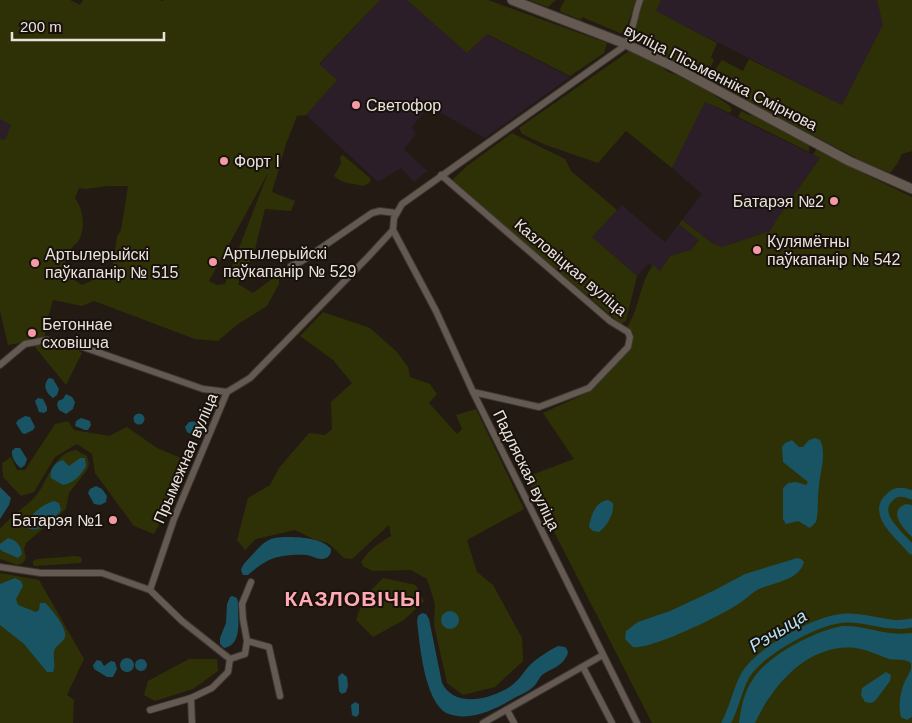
<svg xmlns="http://www.w3.org/2000/svg" width="912" height="723" font-family="Helvetica,sans-serif">
  <style>
    .industrial { fill: #2c1e29 }
    .green { fill: #2e3106; fill-rule: evenodd }
    .water { fill: #195464 }
    .lines { fill: none; stroke-linecap: round; stroke-linejoin: round }
    .river { stroke: #195464; stroke-width: 9 }
    .street-casing { stroke: #3d3632; stroke-width: 8 }
    .secondary-casing { stroke: #3d3632; stroke-width: 11 }
    .street { stroke: #645a52; stroke-width: 6 }
    .secondary { stroke: #645a52; stroke-width: 9 }
    .poi-dot { fill: #f49aa5; stroke: #19110b; stroke-width: 2 }
    .labels { text-anchor: middle; stroke-width: 4; stroke-linejoin: round; paint-order: stroke }
    .street-label { font-size: 16px; fill: #e9e3de; stroke: #19110b }
    .poi-label { font-size: 16px; fill: #e9e3de; stroke: #19110b; text-anchor: start }
    .water-label { font-size: 18px; font-style: italic; fill: #b3e4f4; stroke: #19110b }
    .district-label { font-size: 21px; font-weight: bold; letter-spacing: 1px; fill: #ffaab5; stroke: #19110b }
  </style>
  <rect width="100%" height="100%" fill="#231a14"/>
  <path class="industrial" d="M380 0H407L467 53 486 34 570 77 485 138 429 106 412 127 416 134 404 149 427 171 414 182 401 168 378 182 306 115 336 81 319 65Z
    M661 0H877L884 25 842 105 655 11Z
    M705 102 820 158 779 216 770 231 722 247 712 243 682 220 702 194 672 168Z
    M0 119 11 125 5 140 0 139Z
    M622 205 665 242 679 224 699 239 691 250 670 256 660 271 649 263 637 276 592 237Z"/>
  <path class="green" d="M0 0H70L80 5 83 0H160L163 1 164 0H380L319 64 337 80 306 115 297 116 286 144 272 192 295 201 291 211 265 209 254 253 238 284 253 293 279 274V284L267 306 238 324 218 341 195 339 94 301 82 306 53 300 46 325 44 341 74 347 82 353 66 385 34 346 20 343 8 345 0 311V139L5 140 11 125 0 119ZM268 173 225 284 217 285 209 281ZM108 186H128L121 230 117 236 112 271 82 285 61 271C65 263 68 253 74 245 76 243 78 242 79 240 86 226 83 209 75 198L79 188 86 189Z
    M407 0H488L607 43 604 53 570 76 487 34 467 53Z
    M529 0H556L548 7Z
    M565 0H637C632 8 627 31 622 34L582 17 581 20 561 12 560 9Z
    M644 0H661L656 11 717 43 711 57 714 60 707 74 702 75 639 43 633 37 634 31Z
    M877 0H912V151L902 154 897 164 890 173 864 162 714 83C709 75 717 67 722 60L743 71 749 59 842 105 883 25Z
    M629 51 658 64 668 72 680 76 705 89 730 106 732 110 730 113 705 102 672 168 626 131 598 163 546 145 522 134 519 128Z
    M741 111 749 115 757 116 809 144V152L738 117Z
    M512 133 565 159 571 171 617 210 592 237 637 276 626 321 621 324 451 181 467 166Z
    M820 149 864 174 912 197V723H652L526 477 574 459 543 413 589 392 629 350 634 337 632 331 627 327C640 308 639 284 653 265L660 271 670 256 691 250 699 240 679 224 682 220 712 243 722 247 770 231 779 216 820 158 813 154 816 150Z
    M343 155 371 179 369 183 363 186C353 183 342 184 334 176L341 163 340 157Z
    M323 312 370 328 397 352 408 367 410 377 430 384 437 394 429 403 457 434 462 429 456 415 476 409 524 509 467 540 477 572 493 585 522 638 523 661 495 687 463 695 447 683 434 625 435 604 427 579 411 570 373 571 364 567 361 562C369 549 379 543 391 536L389 525 352 559 344 558 328 543 313 539 295 530 256 539 245 550 237 540 248 498 270 485 279 468 309 433 325 435 332 429 331 402 352 383 333 360 300 336Z
    M68 421 74 430 109 436 127 427 157 448 181 458 188 472 154 534 134 526 95 473 92 454 77 444 55 457 34 492 21 496 3 477 2 463 11 457 17 470H25L55 424Z
    M76 450 87 456 89 464 87 470 69 493 66 509 26 543 24 549 26 558 23 563 17 565 0 559V529C10 517 23 509 34 498 49 482 51 454 76 450Z
    M75 556 81 557 82 561 80 563 35 566 33 565V561L37 559Z
    M0 573 39 580 84 659 67 695 74 700 73 723H0Z
    M383 578 416 585 424 601 404 620 373 637 356 620 364 597Z
    M189 659H217L218 671 193 689 155 701 144 695 148 681Z"/>
  <path class="water" d="M49 378 53 379 59 389 57 395 53 398C46 393 42 385 49 378Z
    M66 394 72 397 75 402 73 409 66 414 59 410 57 405 58 401 63 399Z
    M38 398 43 399 47 407V411L44 413 39 412 35 401Z
    M133.5 419a5.5 5.5 0 1 1 11 0a5.5 5.5 0 1 1-11 0Z
    M25 416 30 417 35 427 33 430 25 434 22 433 16 423 18 420Z
    M81 418 90 421 91 425 88 430H85L75 426 76 421Z
    M189 422C196 420 203 424 205 430L203 435 198 438 187 432 185 427Z
    M815 438 820 440C827 453 820 472 819 486 817 498 819 510 816 522L810 528 798 521 786 524 783 519V488L788 483 796 482 806 485 808 482 783 462 782 447 785 443 792 440 799 447H803L809 440Z
    M15 448H20L27 459 25 465 21 468C16 465 11 457 12 451Z
    M80 458H85L86 466C81 475 74 483 63 485L51 478C49 470 55 462 63 460L69 466Z
    M96 486 102 489 107 496 106 502 100 505 94 504 88 493 90 489Z
    M0 487 11 498 9 505 0 519Z
    M608 500 613 503C614 514 608 525 599 532L593 531 589 527C591 515 595 502 608 500Z
    M54 501 59 503 61 510 59 513C50 521 41 534 28 528L27 523C32 513 43 504 54 501Z
    M906 504 912 505V537C903 528 887 511 906 504Z
    M287 537C300 537 322 538 331 549 331 553 330 556 326 558 319 561 313 556 307 555 293 554 276 555 264 563 258 566 253 571 248 575H243L241 570C243 563 248 560 253 554 265 541 269 537 287 537Z
    M8 538C16 540 21 545 22 554L18 558 2 551 0 549V544Z
    M797 558 801 559 804 562C798 582 772 582 757 590 749 595 743 602 735 606 718 617 650 650 633 647L625 639 626 631 638 622 670 611 715 590 745 574Z
    M15 578 21 581 23 586 16 599 18 605 36 612 39 610 40 603H45C51 608 68 629 65 637 63 643 55 645 54 652 53 660 56 665 53 672H47L24 644 0 625V584Z
    M232 596 237 598 238 602C237 616 244 645 224 648L220 644V638L226 623 227 604 230 597Z
    M441 620a9 9 0 1 1 18 0a9 9 0 1 1-18 0Z
    M422 613 426 614 429 619 442 683C455 709 491 699 511 686 519 680 523 673 529 666 537 658 548 651 558 646L565 647C568 650 569 653 566 657 561 667 550 669 542 675 538 679 537 684 533 687 528 692 522 694 516 697 496 709 470 723 446 713 424 699 420 646 417 621L418 616Z
    M842 626C866 625 888 637 912 633V717L907 720 901 717C898 706 900 692 905 681 908 675 912 671 911 663 904 658 897 661 889 659 878 655 868 650 856 648 809 643 773 684 755 723H739C741 708 744 692 753 679 768 655 815 631 842 626Z
    M120 665a7 7 0 1 1 14 0a7 7 0 1 1-14 0Z
    M135 665a6 6 0 1 1 12 0a6 6 0 1 1-12 0Z
    M97 660 101 661 104 666 111 661 115 662 117 669 113 677H107L94 669 93 665Z
    M886 672 891 675 890 681 875 701 871 703 865 702 861 695 862 688Z
    M342 673 347 677 348 686 346 692 342 694 339 691 338 677Z
    M355 702 359 704V714L356 717 352 715 351 705Z"/>
  <g class="lines">
    <path class="river" d="M912 495C904 492 896 490 890 497 870 514 902 537 912 550
      M726 723C735 707 737 689 746 674 762 650 819 618 848 618 870 618 890 628 912 623"/>
    <g class="street-casing">
      <path id="street" d="M441 175 610 321 628 332 630 337 628 347 589 388 539 407 473 392
        M393 230 436 311 473 392 637 723
        M291 266 302 261 372 213 380 211 396 213
        M0 365 25 344 46 340 83 347 203 389 227 392
        M0 567 41 573H102L150 590 182 621 230 659
        M150 590 174 519 227 392 250 378 368 257 393 230 394 218 402 204 623 47C633 36 634 15 640 0
        M247 641 269 647 280 696
        M230 659 245 654 247 641 243 619 242 604 251 582
        M583 667 612 723
        M191 698 192 723
        M150 710 191 698 212 688 228 672 230 659
        M507 710 514 723
        M483 723 603 655"/>
    </g>
    <g class="secondary-casing">
      <path id="secondary" d="M512 0 626 44 672 66 849 161 912 189"/>
    </g>
    <use href="#street" class="street"/>
    <use href="#secondary" class="secondary"/>
  </g>
  <g class="poi-dot">
    <circle cx="356" cy="105" r="5"/>
    <circle cx="224" cy="161" r="5"/>
    <circle cx="834" cy="201" r="5"/>
    <circle cx="757" cy="250" r="5"/>
    <circle cx="213" cy="262" r="5"/>
    <circle cx="35" cy="263" r="5"/>
    <circle cx="32" cy="333" r="5"/>
    <circle cx="113" cy="520" r="5"/>
  </g>
  <g class="labels">
    <g class="street-label">
      <text transform="translate(721 77) rotate(27)" y="6">вуліца Пісьменніка Смірнова</text>
      <text transform="translate(571 267) rotate(40)" y="6">Казловіцкая вуліца</text>
      <text transform="translate(185 458) rotate(-67)" y="6">Прымежная вуліца</text>
      <text transform="translate(527 470) rotate(64)" y="6">Падляская вуліца</text>
    </g>
    <g class="poi-label">
      <text x="366" y="111">Светофор</text>
      <text x="234" y="167">Форт I</text>
      <text x="824" y="207" text-anchor="end">Батарэя №2</text>
      <text x="767" y="247">Кулямётны<tspan x="767" dy="18">паўкапанір № 542</tspan></text>
      <text x="223" y="259">Артылерыйскі<tspan x="223" dy="18">паўкапанір № 529</tspan></text>
      <text x="45" y="260">Артылерыйскі<tspan x="45" dy="18">паўкапанір № 515</tspan></text>
      <text x="42" y="330">Бетоннае<tspan x="42" dy="18">сховішча</tspan></text>
      <text x="103" y="526" text-anchor="end">Батарэя №1</text>
    </g>
    <g class="water-label">
      <text transform="translate(778 631) rotate(-32)" y="6">Рэчыца</text>
    </g>
    <g class="district-label">
      <text x="353" y="606">КАЗЛОВІЧЫ</text>
    </g>
  </g>
  <path d="M12 32v8h152v-8" fill="none" stroke="#e9e3de" stroke-width="2.5"/>
  <text x="20" y="32" font-size="15" fill="#e9e3de" stroke="#19110b" stroke-width="4" paint-order="stroke">200 m</text>
</svg>
